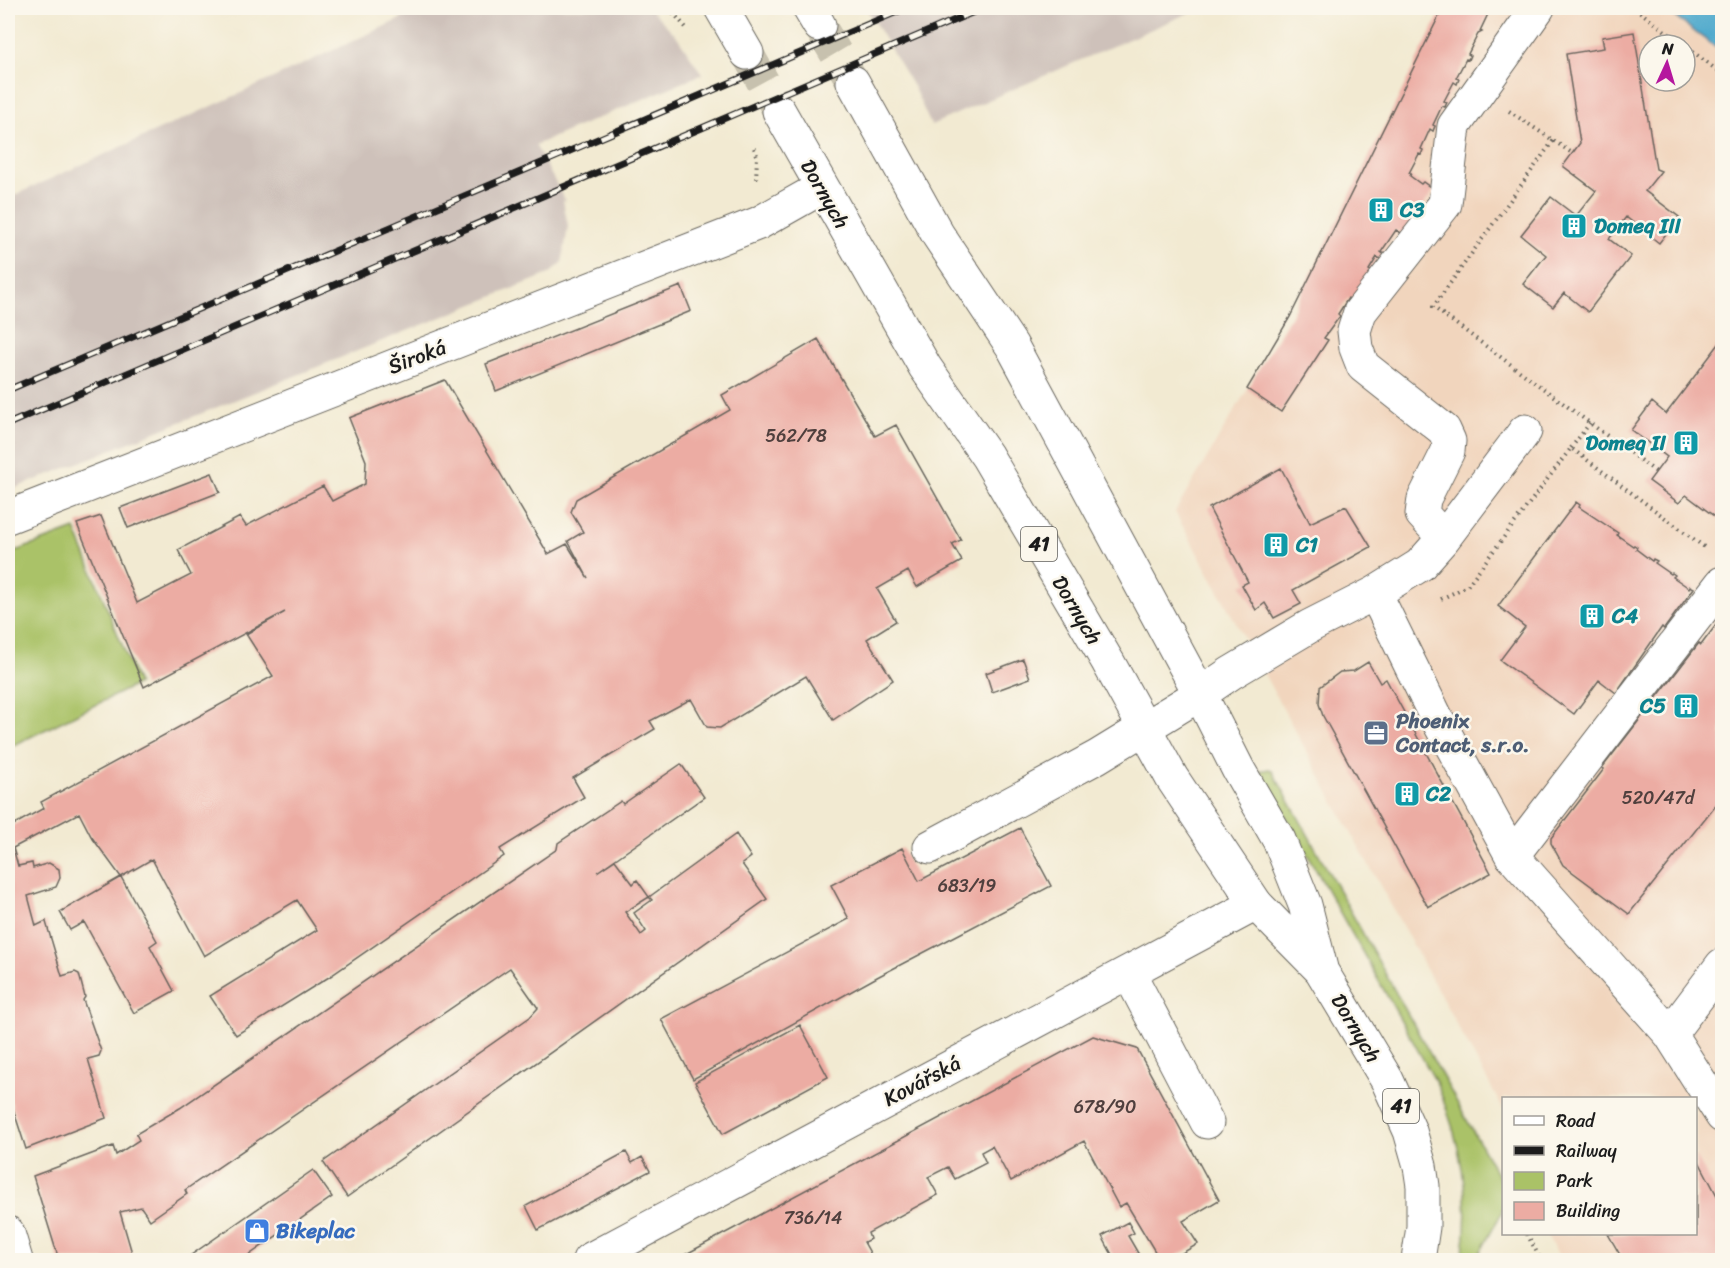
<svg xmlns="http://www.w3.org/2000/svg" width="1730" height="1268" font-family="Sriracha,sans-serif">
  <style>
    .built { fill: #f1d5bd; fill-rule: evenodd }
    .industrial { fill: #cec1ba }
    .green { fill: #aac267; stroke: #636f42; stroke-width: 1.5 }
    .water { fill: #4ea9cc; stroke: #356274; stroke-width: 1.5 }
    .building { fill: #ecaca3; fill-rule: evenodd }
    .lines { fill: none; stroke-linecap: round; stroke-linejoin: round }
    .major-tunnel { stroke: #c7c1ae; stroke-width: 33; stroke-dasharray: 33 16; stroke-linecap: butt }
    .minor-casing { stroke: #67645c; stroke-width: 35 }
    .major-casing { stroke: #67645c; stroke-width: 35 }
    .path { stroke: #67645c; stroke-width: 4; stroke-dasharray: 1.5 4.5; stroke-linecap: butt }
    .minor { stroke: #fff; stroke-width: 33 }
    .major { stroke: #fff; stroke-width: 33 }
    .rail-casing { stroke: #1c1c1c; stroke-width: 7 }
    .rail { stroke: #fbf7ec; stroke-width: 4.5; stroke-dasharray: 14; stroke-linecap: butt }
    .labels { text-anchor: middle; stroke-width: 5; stroke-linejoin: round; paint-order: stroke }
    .number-label { font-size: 18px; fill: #50403e }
    .shield { fill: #fbf7ec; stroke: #5f5e5a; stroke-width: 1.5 }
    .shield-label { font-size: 20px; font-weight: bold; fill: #1c1c1c }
    .street-label { font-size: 21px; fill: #1c1c1c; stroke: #fbf7ec }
    .culture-label { font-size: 21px; font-weight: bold; fill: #0d838f; stroke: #fbf7ec; text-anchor: start }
    .service-label { font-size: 21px; font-weight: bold; fill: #4e5e75; stroke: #fbf7ec; text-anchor: start }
    .shop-label { font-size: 21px; font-weight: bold; fill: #366cbe; stroke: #fbf7ec; text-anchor: start }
  </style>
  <rect width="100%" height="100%" fill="#fbf7ec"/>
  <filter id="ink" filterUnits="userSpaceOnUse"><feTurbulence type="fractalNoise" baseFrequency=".0167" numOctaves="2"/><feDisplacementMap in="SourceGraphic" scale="12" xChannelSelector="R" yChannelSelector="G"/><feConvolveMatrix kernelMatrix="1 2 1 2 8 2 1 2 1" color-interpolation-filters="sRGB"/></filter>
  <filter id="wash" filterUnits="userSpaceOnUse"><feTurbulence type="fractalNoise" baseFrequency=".008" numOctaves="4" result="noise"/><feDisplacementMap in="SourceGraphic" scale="24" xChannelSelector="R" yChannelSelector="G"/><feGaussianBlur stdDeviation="1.35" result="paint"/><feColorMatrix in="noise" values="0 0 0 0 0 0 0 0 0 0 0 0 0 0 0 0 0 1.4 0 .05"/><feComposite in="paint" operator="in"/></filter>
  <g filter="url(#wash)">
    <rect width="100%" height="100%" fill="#f2ead2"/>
    <path class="built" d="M1443 8H1722V1260H1561L1546 1234H1696V1098H1504L1503 1109 1175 512 1290 317ZM1649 45H1685V81H1649Z"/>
    <path class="industrial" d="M424 8H649L676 35 702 74 535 145 565 200 563 201 568 226 562 263 549 274 8 491V198L241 93Z
      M866 8H1200L931 125 914 88Z"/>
    <path class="green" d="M75 529 138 684 8 748V554Z
      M1269 769 1272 770 1503 1185V1206L1501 1214 1476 1260H1462C1472 1198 1461 1141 1437 1084L1260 771Z"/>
    <path class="water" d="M1663 8H1713L1722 14V52Z"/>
    <g id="blocks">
      <path class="building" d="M1443 8H1494L1491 13 1489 12 1480 31 1482 32 1478 34 1468 54 1470 55 1468 60 1466 59 1456 78 1459 79 1457 84 1454 82 1444 101 1447 102 1445 107 1442 106 1433 125 1435 126 1433 131 1430 129 1421 149 1423 150 1421 155 1419 154 1409 173H1411L1410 176 1421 184 1423 182 1434 190 1403 234 1396 230 1381 252 1387 257 1384 261 1377 257 1369 270 1374 273 1351 300 1348 298 1338 314 1340 316 1324 338 1328 340 1281 412 1247 389 1290 317Z
        M1634 32 1656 169 1661 171 1645 191 1679 217 1659 243 1626 217 1609 239 1631 256 1588 312 1564 293 1553 307 1523 284 1546 255 1521 235 1551 197 1576 216 1596 191 1563 166 1580 143 1566 54 1604 48 1602 37Z
        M681 286 691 311 496 391 486 364Z
        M818 339 875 436 896 425 961 540 952 544 962 561 917 587 908 571 877 589 896 621 867 639 893 680 833 720 806 676 720 728 707 727 691 699 667 712 650 721 655 729 573 778 584 797 500 849 504 856 329 977 236 1035 210 996 317 930 297 900 204 956 152 859 121 877 157 941 150 946 174 991 134 1013 84 922 70 930 60 912 121 877 91 836 79 813 13 848 18 866 32 863 33 868 49 863 59 869 60 878 56 887 28 896 36 926 46 921V922L62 976 75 972 79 974 85 997 83 1000 101 1051 99 1056 88 1059 106 1118 26 1149 8 1093V828L44 808 41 802 273 676 246 634 285 612 144 687 77 524 101 516 137 603 191 575 178 550 240 517 246 526 323 486 332 501 365 484 366 461 349 418 445 380 548 554 567 544 588 578 568 541 583 532 571 512 576 499 730 410 722 395Z
        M1722 340V522L1686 495 1679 503 1649 481 1667 457 1631 430 1652 402 1666 414Z
        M1281 468 1310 523 1346 506 1371 547 1293 590 1301 604 1274 618 1265 603 1256 610 1242 585 1248 582 1209 508Z
        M212 473 220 492 128 528 120 508Z
        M1576 502 1580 505 1579 507 1618 533 1617 535 1633 546 1634 545 1637 547 1636 549 1652 561 1653 559 1657 561 1655 563 1671 574 1672 573 1675 575 1673 577 1689 588 1690 586 1694 588 1664 629 1662 627 1616 693 1599 680 1574 714 1500 660 1525 627 1498 606Z
        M1722 617V797L1629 914 1563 865 1551 843V838L1604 769 1602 768 1699 643 1701 645Z
        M1023 659 1030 678 992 692 986 673Z
        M1368 662 1380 683 1386 679 1491 873 1428 907 1323 716 1319 704 1320 687 1340 672 1354 671Z
        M681 764 704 797 597 872 615 860 633 884 637 880 649 897 736 834 751 857 742 864 767 899 347 1197 323 1162 530 1017 538 1008 510 968 185 1190 187 1194 150 1220 141 1207 120 1212 134 1260H59L33 1176 113 1146 116 1155 139 1140 136 1134 180 1108 557 849 558 843 621 801 623 804ZM649 897 652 900 634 913 646 931 641 935 625 912Z
        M1020 828 1051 886 879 976 693 1079 661 1019 849 919 831 885 902 848 919 881Z
        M800 1025 828 1077 723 1134 695 1082Z
        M1093 1036 1137 1049 1219 1200 1183 1221 1198 1244 1170 1260H1160L1126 1203 1119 1207 1084 1141 1011 1181 992 1146 981 1152 986 1163 955 1179 948 1167 928 1177 938 1195 868 1233 870 1239 864 1242 874 1260H675Z
        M626 1152 632 1163 642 1157 650 1171 538 1230 526 1206Z
        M1696 1156 1722 1205V1260H1623L1608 1234H1696Z
        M313 1170 332 1197 242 1260H184Z
        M1128 1222 1134 1233 1128 1236 1142 1260H1115L1102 1236Z"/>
    </g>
  </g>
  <g filter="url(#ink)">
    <use href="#blocks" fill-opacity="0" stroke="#67645c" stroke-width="1.5"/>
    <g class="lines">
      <path class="major-tunnel" d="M819 25 853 82
        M747 53 779 111"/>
      <g class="minor-casing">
        <path id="minor" d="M8 517 759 223 821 188
          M1444 538 1422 514 1424 499 1448 451 1449 441 1444 430 1363 366 1356 348 1354 331 1360 312 1445 204 1454 126 1538 8
          M1375 593 1436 717 1512 856 1670 1034 1722 1116
          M930 847 1097 757 1200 694 1231 673 1310 626 1375 593 1420 565 1444 538 1525 431
          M1512 856 1722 583
          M1129 973 1207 1122
          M1670 1034 1722 965
          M8 1233 16 1260
          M589 1260C811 1141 1034 1024 1256 904"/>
      </g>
      <g class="major-casing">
        <path id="major" d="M721 8 747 53
          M809 8 819 25
          M853 82 938 235 1012 346 1200 694 1238 769 1279 840 1305 905 1321 968
          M779 111 925 367 987 456 1108 662 1172 778 1256 904 1321 970 1387 1080 1410 1131 1420 1166 1423 1186V1227L1418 1260"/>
      </g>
      <path class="path" d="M669 8 688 30
        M1635 8 1722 74
        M1509 111 1572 153
        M1553 141 1433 307 1656 472
        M754 148 757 155 756 182
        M1571 448 1590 423
        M1441 599 1467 586 1571 448 1707 549
        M1527 1234 1541 1260"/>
      <use href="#minor" class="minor"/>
      <use href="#major" class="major"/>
      <g class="rail-casing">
        <path id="rail" d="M8 390 906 8
          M8 424 983 8"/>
      </g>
      <use href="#rail" class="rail"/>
    </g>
  </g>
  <defs>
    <g id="building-square" transform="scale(1.35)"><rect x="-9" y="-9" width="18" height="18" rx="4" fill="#0f9aa8" stroke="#fbf7ec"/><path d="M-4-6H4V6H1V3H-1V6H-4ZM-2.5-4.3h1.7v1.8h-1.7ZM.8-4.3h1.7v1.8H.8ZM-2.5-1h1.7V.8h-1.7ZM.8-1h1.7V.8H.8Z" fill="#fff"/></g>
    <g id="office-square" transform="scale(1.35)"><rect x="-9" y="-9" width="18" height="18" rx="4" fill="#5c6f8a" stroke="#fbf7ec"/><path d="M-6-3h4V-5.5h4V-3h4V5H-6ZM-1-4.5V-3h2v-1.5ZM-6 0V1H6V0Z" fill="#fff"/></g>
    <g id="shop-square" transform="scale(1.35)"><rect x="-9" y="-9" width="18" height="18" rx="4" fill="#3f7fe0" stroke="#fbf7ec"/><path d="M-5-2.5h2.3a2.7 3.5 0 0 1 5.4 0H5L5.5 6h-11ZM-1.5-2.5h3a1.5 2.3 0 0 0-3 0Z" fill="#fff"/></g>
  </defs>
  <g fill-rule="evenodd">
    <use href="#building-square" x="1381" y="210"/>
    <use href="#building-square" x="1574" y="226"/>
    <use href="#building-square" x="1686" y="443"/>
    <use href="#building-square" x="1276" y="545"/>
    <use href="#building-square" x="1592" y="616"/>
    <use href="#building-square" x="1686" y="706"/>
    <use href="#office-square" x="1376" y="733"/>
    <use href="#building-square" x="1407" y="794"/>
    <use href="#shop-square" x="257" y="1231"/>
  </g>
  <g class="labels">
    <g class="number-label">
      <text x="796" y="442">562/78</text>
      <text x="1658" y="804">520/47d</text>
      <text x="967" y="892">683/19</text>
      <text x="1105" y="1113">678/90</text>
      <text x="813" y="1224">736/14</text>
    </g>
    <g class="shield">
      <rect x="1021" y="527" width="36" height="34" rx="4.5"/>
      <rect x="1383" y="1089" width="36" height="34" rx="4.5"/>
    </g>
    <g class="shield-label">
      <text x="1039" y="551">41</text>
      <text x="1401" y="1113">41</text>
    </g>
    <g class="street-label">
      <text transform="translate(825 194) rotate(60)" y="7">Dornych</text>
      <text transform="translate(417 357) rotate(-21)" y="7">Široká</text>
      <text transform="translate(1077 610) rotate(59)" y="7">Dornych</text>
      <text transform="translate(1356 1028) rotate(59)" y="7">Dornych</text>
      <text transform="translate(922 1081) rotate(-28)" y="7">Kovářská</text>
    </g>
    <g class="culture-label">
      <text x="1400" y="217">C3</text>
      <text x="1594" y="233">Domeq III</text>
      <text x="1666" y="450" text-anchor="end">Domeq II</text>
      <text x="1296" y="552">C1</text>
      <text x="1612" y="623">C4</text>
      <text x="1666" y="713" text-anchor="end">C5</text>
      <text x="1426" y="801">C2</text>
    </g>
    <g class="service-label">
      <text x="1396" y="728">Phoenix<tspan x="1396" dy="24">Contact, s.r.o.</tspan></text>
    </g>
    <g class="shop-label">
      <text x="276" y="1238">Bikeplac</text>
    </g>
  </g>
  <rect width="1730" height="1268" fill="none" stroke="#fbf7ec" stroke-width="30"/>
  <rect x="1502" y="1097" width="195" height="138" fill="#fbf7ec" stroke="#a29f99" stroke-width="1.5"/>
  <rect x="1514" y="1116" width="30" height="9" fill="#ffffff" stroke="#a29f99" stroke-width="1.5"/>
  <text x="1556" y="1127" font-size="18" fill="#1c1c1c">Road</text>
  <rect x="1514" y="1146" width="30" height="9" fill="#1c1c1c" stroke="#a29f99" stroke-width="1.5"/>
  <text x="1556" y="1157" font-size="18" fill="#1c1c1c">Railway</text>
  <rect x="1514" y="1172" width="30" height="18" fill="#aac267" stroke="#a29f99" stroke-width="1.5"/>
  <text x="1556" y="1187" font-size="18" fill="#1c1c1c">Park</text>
  <rect x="1514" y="1202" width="30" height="18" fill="#ecaca3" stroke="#a29f99" stroke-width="1.5"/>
  <text x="1556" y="1217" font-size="18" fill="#1c1c1c">Building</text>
  <g transform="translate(1667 63) rotate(4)"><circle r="28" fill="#fbf7ec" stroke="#a29f99" stroke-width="1.5"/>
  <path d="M0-4.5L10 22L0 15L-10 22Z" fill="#b5179e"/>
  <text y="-9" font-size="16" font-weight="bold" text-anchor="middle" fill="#1c1c1c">N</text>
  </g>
</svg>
